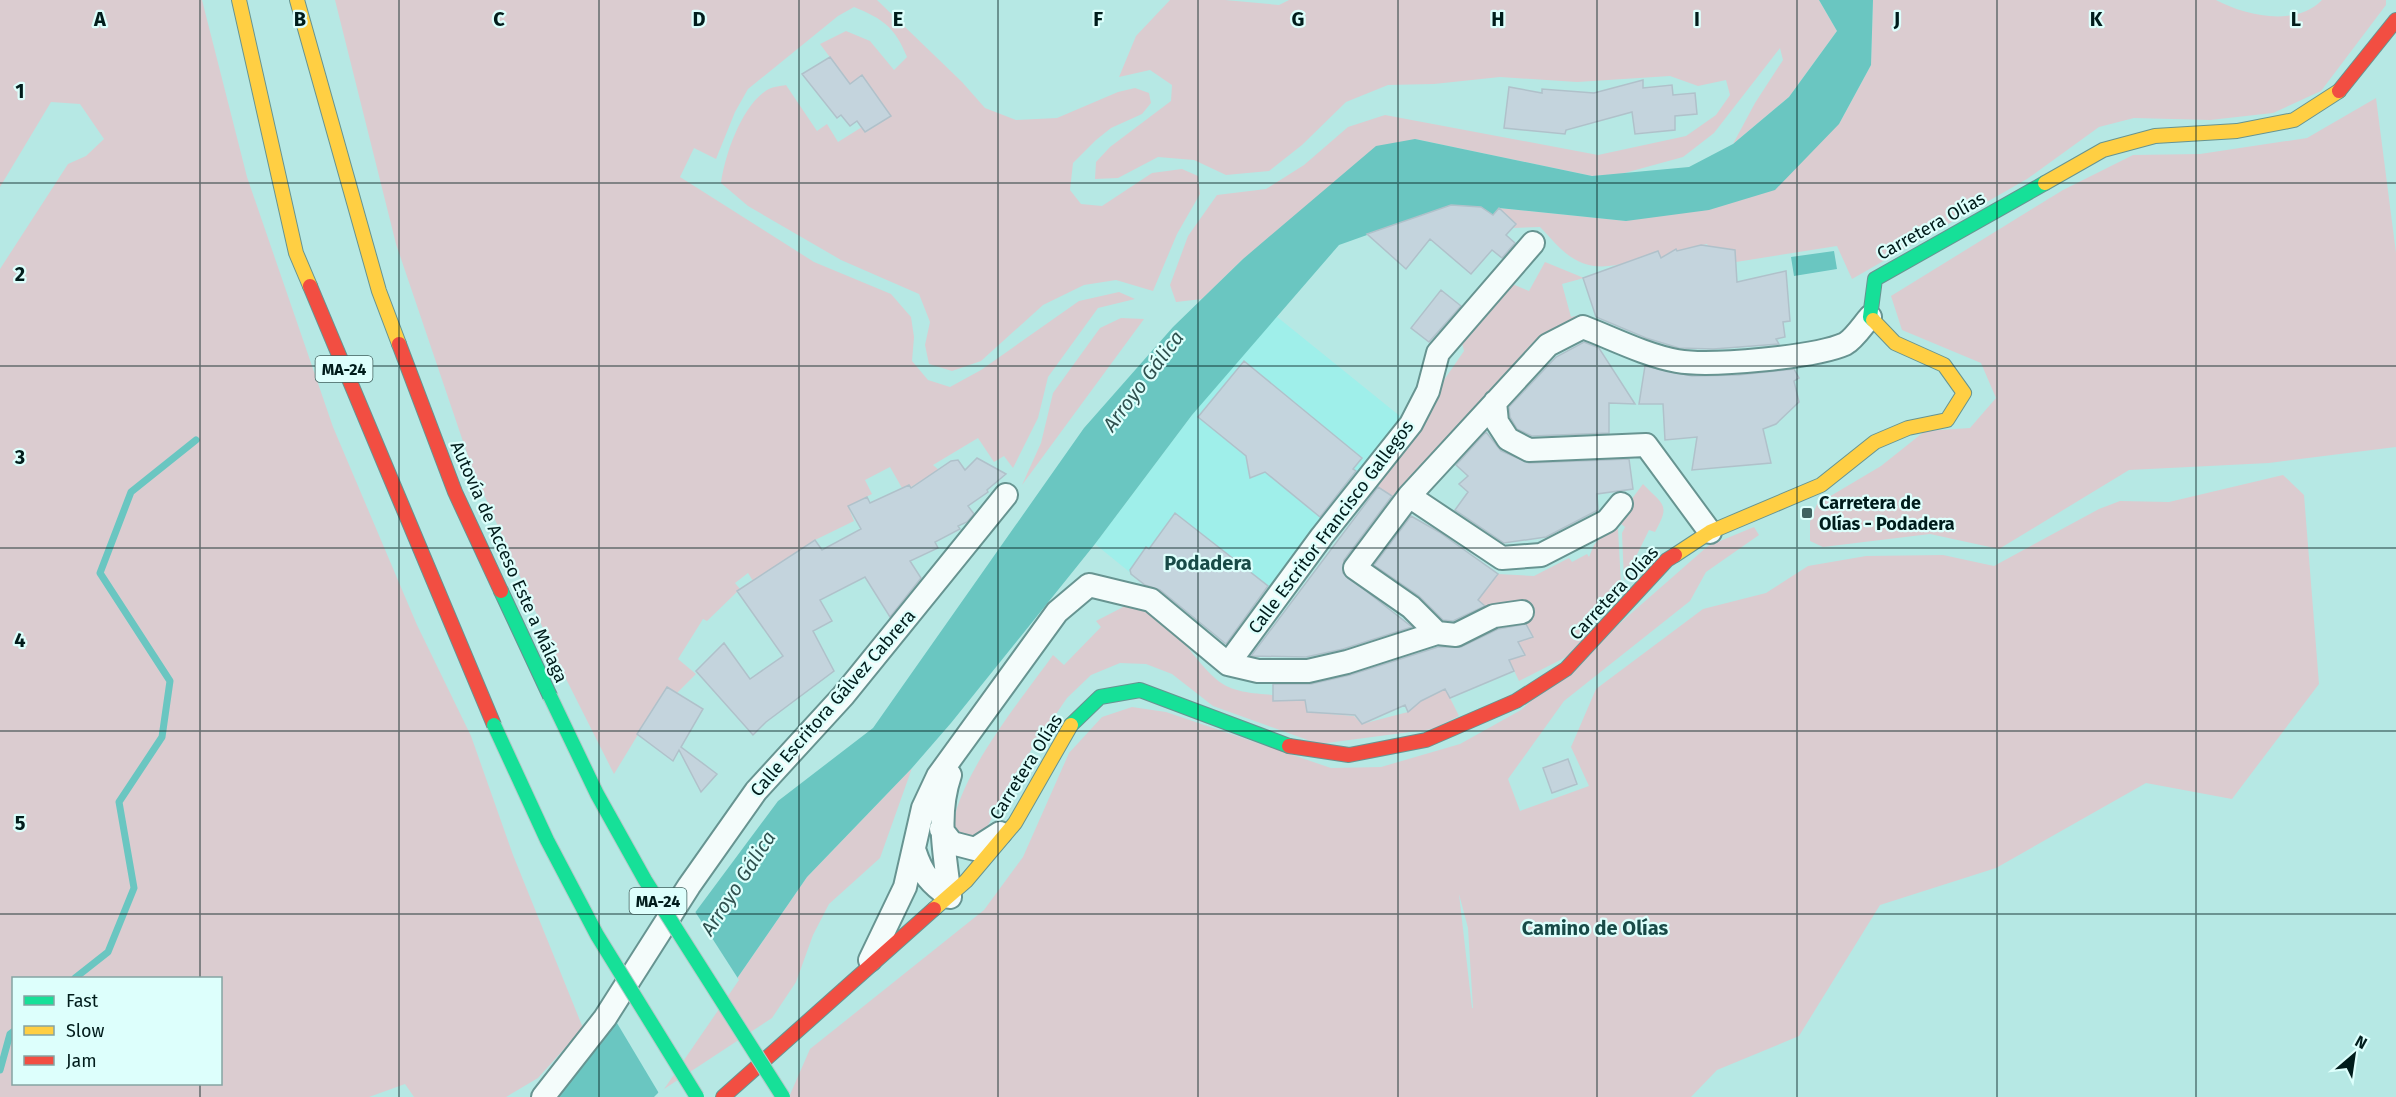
<svg xmlns="http://www.w3.org/2000/svg" width="2396" height="1097" font-family="'Fira Sans',sans-serif">
  <style>
    .built { fill: #9fefea }
    .green { fill: #dbccd0; fill-rule: evenodd }
    .water { fill: #6ac6c1 }
    .pier { fill: #b6e8e4 }
    .lines { fill: none; stroke-linecap: round; stroke-linejoin: round }
    .stream { stroke: #6ac6c1; stroke-width: 7 }
    .building { fill: #c4d4dd; stroke: #b0c1ca; stroke-width: 1.5 }
    .street-casing { stroke: #679491; stroke-width: 26 }
    .fast-casing { stroke: #679491; stroke-width: 16 }
    .slow-casing { stroke: #679491; stroke-width: 16 }
    .jam-casing { stroke: #679491; stroke-width: 16 }
    .street { stroke: #f4fcfb; stroke-width: 22 }
    .fast { stroke: #16e098; stroke-width: 14 }
    .slow { stroke: #ffcf43; stroke-width: 14 }
    .jam { stroke: #f24e42; stroke-width: 14 }
    .fast-bridge-casing { stroke: #b2cac8; stroke-width: 16; stroke-linecap: butt }
    .fast-bridge { stroke: #16e098; stroke-width: 14 }
    .grid { fill: none; stroke: #001c1b; stroke-width: 1.5; stroke-opacity: 0.55 }
    .poi-dot { fill: #406361; stroke: #ddfffc; stroke-width: 2 }
    .labels { text-anchor: middle; stroke-width: 4.5; stroke-linejoin: round; paint-order: stroke }
    .shield { fill: #ddfffc; stroke: #42605e; stroke-width: 1.5 }
    .shield-label { font-size: 16px; font-weight: bold; fill: #001c1b }
    .street-label { font-size: 18px; fill: #001c1b; stroke: #ddfffc }
    .poi-label { font-size: 18px; font-weight: bold; fill: #001c1b; stroke: #ddfffc; text-anchor: start }
    .water-label { font-size: 20px; font-style: italic; fill: #30514f; stroke: #ddfffc }
    .neighbourhood-label { font-size: 20px; font-weight: bold; fill: #184a47; stroke: #ddfffc }
    .grid-label { font-size: 20px; text-anchor: middle; font-weight: bold; fill: #001c1b; stroke: #ddfffc; stroke-width: 4.5; stroke-linejoin: round; paint-order: stroke }
  </style>
  <rect width="100%" height="100%" fill="#b6e8e4"/>
  <path class="built" d="M1276 316 1406 421 1273 590 1175 513 1132 574 1095 544 1192 415Z"/>
  <path class="green" d="M0 0H202L247 177 333 427 417 625 471 736 513 855 583 1028 538 1078 506 1097H414L405 1084 369 1097H0V269L68 164 86 156 104 139 80 104 51 102 0 187ZM14 978H220V1084H14Z
    M335 0H877L962 82 985 108 1016 120 1057 118 1118 92 1135 88 1149 93 1151 103 1142 114 1111 128 1096 140 1073 163 1070 190 1081 204 1102 206 1152 173 1182 169 1198 176 1200 194 1177 234 1153 291 1116 280 1084 285 1043 305 981 361 952 371 929 364 925 345 930 322 919 294 841 260 748 206 721 183C725 154 742 106 767 90 772 87 780 86 786 85L817 131 827 124 838 142 862 127 866 132 891 116 862 76 850 84 820 44 846 31 870 41 894 70 907 57C895 27 883 19 854 7L838 16 748 89 735 112 716 159 694 148 680 177 814 262 891 294 911 317 914 337 912 361 928 380 950 387 981 370 1079 301 1119 292 1135 299 1098 308 1048 377 1038 418 1013 468 1004 456 994 462 978 438 933 465 939 470 911 487 909 485 902 488 890 467 865 480 872 494 848 506 854 521 815 540 753 581 748 573 735 583 740 589 707 621 703 619 678 659 696 674 677 693 667 687 614 774 559 665 471 465 396 244Z
    M1170 0H1225L1279 5 1289 0H1819L1837 31 1789 97 1733 144 1755 103 1783 60 1780 48 1714 133 1683 157 1621 174 1592 176 1415 139 1243 259 1202 299 1176 302 1170 285 1188 236 1217 195 1266 189 1304 165 1348 127 1385 115 1598 155 1686 136 1716 115 1730 95 1726 80 1698 86 1670 76 1577 82 1500 77 1434 84 1388 85 1346 102 1302 145 1269 171 1226 175 1194 160 1158 157 1118 178 1095 179 1096 162 1110 147 1171 101 1172 85 1150 70 1119 77 1136 36Z
    M1873 0H2216C2246 16 2296 27 2322 0H2386V5L2321 91 2273 113 2210 120 2134 118 2099 127 2027 179 1852 279 1837 246 1736 262 1735 250 1708 246 1707 244 1677 251 1676 249 1661 258 1658 252C1631 262 1598 276 1571 257 1560 250 1550 237 1540 227L1513 228 1516 224 1499 208 1626 221 1839 124 1871 65Z
    M2376 98 2396 253V447L2269 463 2129 470 1999 549 1930 534 1823 547 1810 541V522L1817 504 1881 466 1925 431 1970 428 1996 398 1981 363 1902 330 1891 296 2063 190 2133 155 2200 154 2307 138Z
    M1545 262 1584 278 1562 284 1571 317 1575 316 1576 321 1564 323 1538 339 1397 500 1373 483 1464 351 1460 335 1510 283 1529 291Z
    M1121 318 1144 319 1022 485 1041 443 1053 393 1100 328Z
    M2283 475 2304 495 2319 684 2232 799 2146 783 1996 868 1880 905 1799 1036 1717 1070 1691 1097H789L810 1049 984 910 1023 857 1069 753 1102 717 1132 707 1166 712 1331 768 1381 767 1460 744 1521 710 1708 546 1754 527 1759 535 1706 572 1690 601 1564 701 1508 779 1520 811 1589 786 1571 747 1596 689 1703 609 1766 593 1808 566 1866 556 1943 555 1994 566 2099 509 2120 501 2169 502ZM1459 894 1468 928 1473 1008H1472Z
    M1643 484C1663 505 1671 504 1655 532L1649 530 1624 581 1622 533 1625 527 1616 520Z
    M1611 526 1618 529 1621 584 1617 593 1572 654 1519 681 1509 660 1525 655 1518 642 1533 637 1522 617 1531 605 1528 602 1518 609 1490 611 1478 600 1498 574 1534 576 1569 558 1572 562 1587 554 1589 557 1594 545Z
    M1129 604C1168 608 1188 655 1216 679 1232 693 1253 693 1273 695L1274 701 1305 697 1307 712 1354 716 1362 724 1408 712 1420 701 1438 693 1440 678 1459 716 1433 729 1319 744 1213 706 1172 674 1146 664 1120 663 1091 675 1067 698 1017 771 985 831 976 839 952 833C955 779 1021 700 1053 655L1064 665 1101 627 1096 621Z
    M912 768 880 858 829 904 813 935 796 982 772 1018 658 1093 807 877Z"/>
  <path class="water" d="M1819 0H1873L1871 65 1839 124 1775 190 1709 210 1626 221 1499 208 1493 215 1481 207 1451 205 1339 245 1192 415 1095 544 951 723 912 768 807 877 658 1093 654 1097H558L778 801 873 728 1084 428 1173 327 1243 259 1376 146 1415 139 1592 176 1689 167 1733 144 1789 97 1837 31Z
    M1834 251 1837 269 1794 276 1791 257Z"/>
  <path class="pier" d="M694 910 739 980 660 1095 614 1018Z"/>
  <g class="lines">
    <path class="stream" d="M75 978 108 952 134 888 119 802 162 737 170 681 100 573 131 492 196 440
      M0 1070 10 1034 14 1031"/>
  </g>
  <path class="building" d="M830 57 850 84 862 75 891 116 865 132 857 121 850 126 841 115 837 118 802 74Z
    M1643 80V88L1672 85 1673 95 1695 93 1697 114 1675 116V130L1635 134 1632 112 1566 130 1565 134 1504 128 1509 87 1542 93V89L1594 93Z
    M1451 205 1481 207 1493 215 1499 208 1516 224 1506 235 1515 243 1502 258 1492 250 1471 274 1430 239 1406 269 1367 234Z
    M1701 245 1735 250 1737 282 1786 271 1790 321 1783 322 1785 337 1776 339 1779 344 1713 349 1679 348 1646 338 1596 317 1583 278 1658 251 1661 258 1676 249 1677 251Z
    M1441 290 1461 306 1429 342 1411 328Z
    M1584 342 1599 348 1635 404 1609 403V433L1532 436 1517 429 1510 417 1509 407 1556 357Z
    M1244 361 1362 458 1353 469 1356 471 1320 517 1265 472 1250 478 1246 456 1198 417Z
    M1645 366 1692 376 1738 375 1794 369 1799 378 1794 381 1799 402 1776 424 1763 429 1771 463 1692 470 1697 437 1665 440 1663 404H1639Z
    M1486 432 1501 451 1529 463 1629 459 1633 489 1597 494 1598 510 1546 537 1504 543 1455 510 1468 492 1459 484 1468 476 1456 465Z
    M977 458 1006 474 987 490 988 492 968 506 974 514 967 522 958 526 960 529 935 542 938 548 910 561 921 578 890 617 865 577 820 600 832 621 813 631 834 671 766 722 753 735 696 671 724 643 750 679 783 656 737 591 815 540 822 550 861 529 848 506 867 497 870 503 909 485 911 488 951 461 958 460 965 470Z
    M1378 487 1392 496 1344 560 1343 573 1412 627 1343 649 1306 657 1251 656Z
    M1175 513 1268 586 1226 644 1160 590 1145 585 1131 574 1130 570 1146 547 1149 549Z
    M1411 516 1439 532 1498 574 1478 600 1485 606 1453 621 1443 620 1419 596 1374 565Z
    M1526 624 1533 637 1518 642 1525 655 1509 660 1514 671 1450 698 1445 689 1421 701 1408 712 1405 705 1362 724 1355 715 1307 712 1305 700 1273 701V684H1311L1350 675 1438 647H1461L1498 629Z
    M667 687 703 709 681 747 717 774 701 792 679 750 673 761 637 734Z
    M1568 759 1577 784 1552 793 1543 768Z"/>
  <g class="lines">
    <g class="street-casing">
      <path id="street" d="M1495 402 1497 422 1508 439 1529 450 1646 445 1710 532
        M1409 496 1502 558 1541 555 1607 521 1621 504
        M1437 633 1411 607 1355 568 1409 496 1548 345 1583 327C1614 339 1645 355 1677 361 1710 367 1816 357 1845 344 1854 339 1863 325 1870 317
        M1228 664 1322 536 1411 424 1428 391 1438 353 1533 243
        M950 775C936 816 945 855 950 897
        M941 829 952 843 975 849 1000 833
        M915 852C922 874 931 884 950 897
        M870 960 905 887 923 808 938 776 1057 612 1089 585 1151 600 1228 664 1258 671H1308L1347 662 1437 633 1456 635 1494 616 1522 612
        M543 1097 605 1018 689 886 756 791 843 696 1006 495"/>
    </g>
    <g class="fast-casing">
      <path id="fast" d="M1873 320 1870 317 1875 279 2045 183
        M501 591 550 696
        M1071 725 1100 697 1140 690 1289 746"/>
    </g>
    <g class="slow-casing">
      <path id="slow" d="M239 0 296 253 310 286
        M297 0 379 291 399 344
        M2045 183 2103 150 2155 136 2237 131 2294 120 2339 91
        M1675 555 1710 532 1821 485 1875 442 1908 428 1947 420 1964 393 1944 365 1895 343 1873 320
        M934 909 966 881 1015 823 1071 725"/>
    </g>
    <g class="jam-casing">
      <path id="jam" d="M2339 91 2396 20
        M310 286 494 725
        M399 344 455 492 501 591
        M1289 746 1349 755 1426 740 1516 701 1566 669 1667 560 1675 555
        M723 1097 934 909"/>
    </g>
    <use href="#street" class="street"/>
    <use href="#fast" class="fast"/>
    <use href="#slow" class="slow"/>
    <use href="#jam" class="jam"/>
    <g class="fast-bridge-casing">
      <path id="fast-bridge" d="M550 696 597 794 645 880 783 1097
        M494 725 547 840 597 935 697 1097"/>
    </g>
    <use href="#fast-bridge" class="fast-bridge"/>
  </g>
  <path class="grid" d="M200 0V978M399 0V1097M599 0V1097M799 0V1097M998 0V1097M1198 0V1097M1398 0V1097M1597 0V1097M1797 0V1097M1997 0V1097M2196 0V1097M0 183H2396M0 366H2396M0 548H2396M0 731H2396M0 914H2396M200 1084V1097"/>
  <rect class="poi-dot" x="1801" y="507" width="12" height="12" rx="3"/>
  <g class="labels">
    <g class="shield">
      <rect x="315.5" y="356" width="57" height="26" rx="4.5"/>
      <rect x="629.5" y="888" width="57" height="26" rx="4.5"/>
    </g>
    <g class="shield-label">
      <text x="344" y="375">MA-24</text>
      <text x="658" y="907">MA-24</text>
    </g>
    <g class="street-label">
      <text transform="translate(1931 226) rotate(-29)" y="6">Carretera Olías</text>
      <text transform="translate(1331 527) rotate(-53)" y="6">Calle Escritor Francisco Gallegos</text>
      <text transform="translate(509 562) rotate(66)" y="6">Autovía de Acceso Este a Málaga</text>
      <text transform="translate(1614 593) rotate(-47)" y="6">Carretera Olías</text>
      <text transform="translate(833 703) rotate(-49)" y="6">Calle Escritora Gálvez Cabrera</text>
      <text transform="translate(1026 767) rotate(-58)" y="6">Carretera Olías</text>
    </g>
    <g class="poi-label">
      <text x="1819" y="509">Carretera de<tspan x="1819" dy="21">Olías - Podadera</tspan></text>
    </g>
    <g class="water-label">
      <text transform="translate(1143 381) rotate(-53)" y="7">Arroyo Gálica</text>
      <text transform="translate(738 883) rotate(-57)" y="7">Arroyo Gálica</text>
    </g>
    <g class="neighbourhood-label">
      <text x="1208" y="570">Podadera</text>
      <text x="1595" y="935">Camino de Olías</text>
    </g>
  </g>
  <g class="grid-label">
    <text x="100" y="26">A</text>
    <text x="300" y="26">B</text>
    <text x="499" y="26">C</text>
    <text x="699" y="26">D</text>
    <text x="898" y="26">E</text>
    <text x="1098" y="26">F</text>
    <text x="1298" y="26">G</text>
    <text x="1498" y="26">H</text>
    <text x="1697" y="26">I</text>
    <text x="1897" y="26">J</text>
    <text x="2096" y="26">K</text>
    <text x="2296" y="26">L</text>
    <text x="20" y="98">1</text>
    <text x="20" y="281">2</text>
    <text x="20" y="464">3</text>
    <text x="20" y="647">4</text>
    <text x="20" y="830">5</text>
  </g>
  <rect x="12" y="977" width="210" height="108" fill="#ddfffc" stroke="#85a4a2" stroke-width="1.5"/>
  <rect x="24" y="996" width="30" height="9" fill="#16e098" stroke="#85a4a2" stroke-width="1.5"/>
  <text x="66" y="1007" font-size="18" fill="#001c1b">Fast</text>
  <rect x="24" y="1026" width="30" height="9" fill="#ffcf43" stroke="#85a4a2" stroke-width="1.5"/>
  <text x="66" y="1037" font-size="18" fill="#001c1b">Slow</text>
  <rect x="24" y="1056" width="30" height="9" fill="#f24e42" stroke="#85a4a2" stroke-width="1.5"/>
  <text x="66" y="1067" font-size="18" fill="#001c1b">Jam</text>
  <g transform="translate(2354 1055) rotate(29)" stroke="#ddfffc" stroke-width="4.5" paint-order="stroke">
  <path d="M0-4.5L10 22L0 15L-10 22Z" fill="#001c1b"/>
  <text y="-9" font-size="16" font-weight="bold" text-anchor="middle" fill="#001c1b">N</text>
  </g>
</svg>
